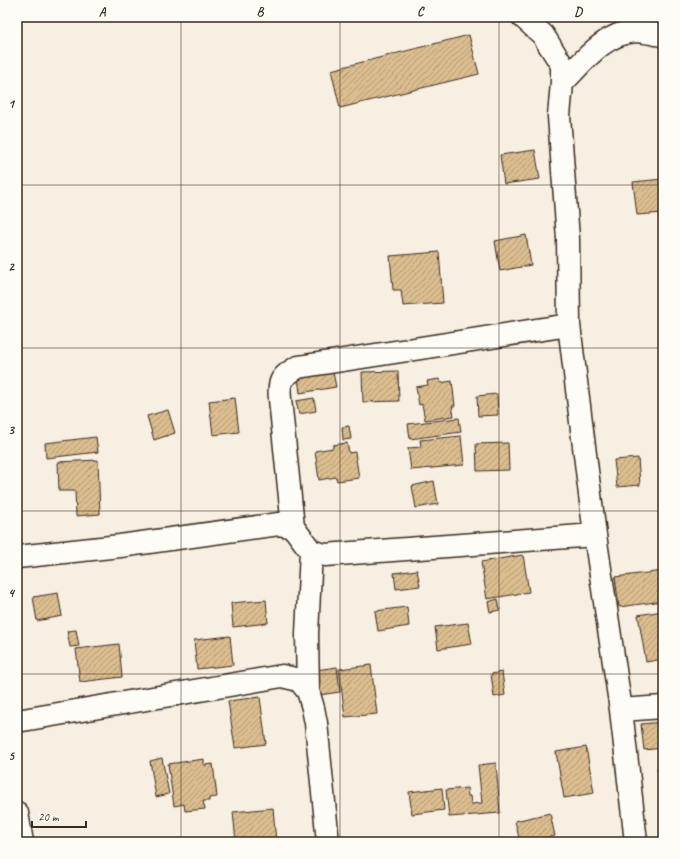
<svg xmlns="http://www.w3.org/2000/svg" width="680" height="859" font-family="Caveat,sans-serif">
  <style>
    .building { fill: url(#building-hatch); stroke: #3b2a1e }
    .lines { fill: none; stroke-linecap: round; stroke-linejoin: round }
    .minor-casing { stroke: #3b2a1e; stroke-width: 25 }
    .minor { stroke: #fdfcf7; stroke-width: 22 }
    .grid { fill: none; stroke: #3b2a1e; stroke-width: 1; stroke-opacity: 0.55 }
    .neatline { fill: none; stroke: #3b2a1e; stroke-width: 1.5 }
    .grid-label { font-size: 13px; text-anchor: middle; font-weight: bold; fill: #3b2a1e }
  </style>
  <defs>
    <pattern id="building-hatch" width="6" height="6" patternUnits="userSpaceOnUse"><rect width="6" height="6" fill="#dbbd8f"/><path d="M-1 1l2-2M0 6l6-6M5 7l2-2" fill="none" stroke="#b39a74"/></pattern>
  </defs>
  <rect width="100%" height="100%" fill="#f6efe2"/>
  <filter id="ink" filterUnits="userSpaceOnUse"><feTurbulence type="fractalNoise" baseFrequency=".025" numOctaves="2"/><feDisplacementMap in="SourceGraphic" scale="8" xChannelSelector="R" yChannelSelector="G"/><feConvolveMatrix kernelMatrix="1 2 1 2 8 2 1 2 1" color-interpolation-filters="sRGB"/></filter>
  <g filter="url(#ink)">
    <path class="building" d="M648 17H660L659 21Z
      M469 35 479 74 340 108 331 70Z
      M535 150 540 179 504 184 500 155Z
      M663 179V213L637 215 633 182Z
      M526 235 531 265 500 271 495 241Z
      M439 252 443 303 403 306 401 290H393L390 256Z
      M398 371 399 401 363 402 362 372Z
      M333 372 336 387 300 393 298 378Z
      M439 379 440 383 452 381 455 406H452L454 416 425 420 422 404 419 405 416 387 428 385 427 381Z
      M497 394 498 415 478 416 477 396Z
      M235 398 239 432 213 435 209 401Z
      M314 398 316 411 299 414 296 401Z
      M168 410 175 433 154 440 147 416Z
      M459 418 461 432 410 439 408 424Z
      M349 426 351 439 343 440 342 427Z
      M461 436 464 465 411 470 408 448 421 447 420 440Z
      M96 437 98 452 46 458 45 443Z
      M347 443 349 453 355 452 359 478 337 481 336 477 319 480 315 451 333 448V445Z
      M508 443 509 470 477 471 476 444Z
      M638 458 640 485 617 487 614 460Z
      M98 460 100 514 76 516 75 491H59L58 462Z
      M434 481 438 504 416 508 412 486Z
      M523 555 529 592 487 599 481 562Z
      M417 570 420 586 396 589 394 573Z
      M663 571V601L619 607 615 577Z
      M58 593 62 616 37 621 33 597Z
      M498 599 500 610 490 612 488 602Z
      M266 600 268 623 233 627 231 603Z
      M407 607 409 626 378 631 375 611Z
      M663 611V659L646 662 638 615Z
      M468 623 472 644 438 649 435 627Z
      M76 630 79 646 70 647 67 631Z
      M230 636 233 665 197 669 194 640Z
      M119 644 122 677 80 682 76 649Z
      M371 665 377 714 345 717 339 669Z
      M337 667 340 692 319 695 316 670Z
      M502 672 505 695 494 697 491 674Z
      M260 697 266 744 235 748 228 701Z
      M663 722V748L644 750 641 724Z
      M586 747 594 793 564 798 556 752Z
      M162 758 169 794 156 797 150 761Z
      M204 759V765L213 764 217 797 209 798V801H203L205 809 185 811 184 804 174 806 168 764Z
      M496 763 500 813 449 817 446 790 467 788 468 796H470L471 804 482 803 478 765Z
      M663 767V776H659L657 769Z
      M442 788 444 810 412 814 409 792Z
      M273 808 276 842H236L233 812Z
      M550 813 555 836 527 842H520L515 821Z"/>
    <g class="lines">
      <g class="minor-casing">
        <path id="minor" d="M523 17 543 35 562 65V83L559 116 568 239 569 325 595 535 621 710 636 842
          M562 83C583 62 603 34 635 31 644 31 654 34 663 35
          M569 325 298 367C282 377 278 379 280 399L293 527 311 551 325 555 595 535
          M17 557 120 546 279 524 293 527
          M308 691 307 634 311 551
          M621 710 663 707
          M17 721 282 676 299 680 308 691 313 708 316 723 328 842
          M17 813 22 842"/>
      </g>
      <use href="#minor" class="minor"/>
    </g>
  </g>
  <path class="grid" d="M181 17V842M340 17V842M499 17V842M17 185H663M17 348H663M17 511H663M17 674H663"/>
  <rect width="680" height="859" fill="none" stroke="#fdfcf7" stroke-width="44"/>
  <path d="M32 821v6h54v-6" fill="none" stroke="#3b2a1e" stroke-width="2"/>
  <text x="38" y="821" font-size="12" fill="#3b2a1e" stroke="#fdfcf7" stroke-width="3" paint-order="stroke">20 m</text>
  <rect x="22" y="22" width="636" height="815" class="neatline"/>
  <g class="grid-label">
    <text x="102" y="16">A</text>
    <text x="260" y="16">B</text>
    <text x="420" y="16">C</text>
    <text x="578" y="16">D</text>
    <text x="11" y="108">1</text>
    <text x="11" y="271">2</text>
    <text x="11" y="434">3</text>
    <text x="11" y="597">4</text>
    <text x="11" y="760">5</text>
  </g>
</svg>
